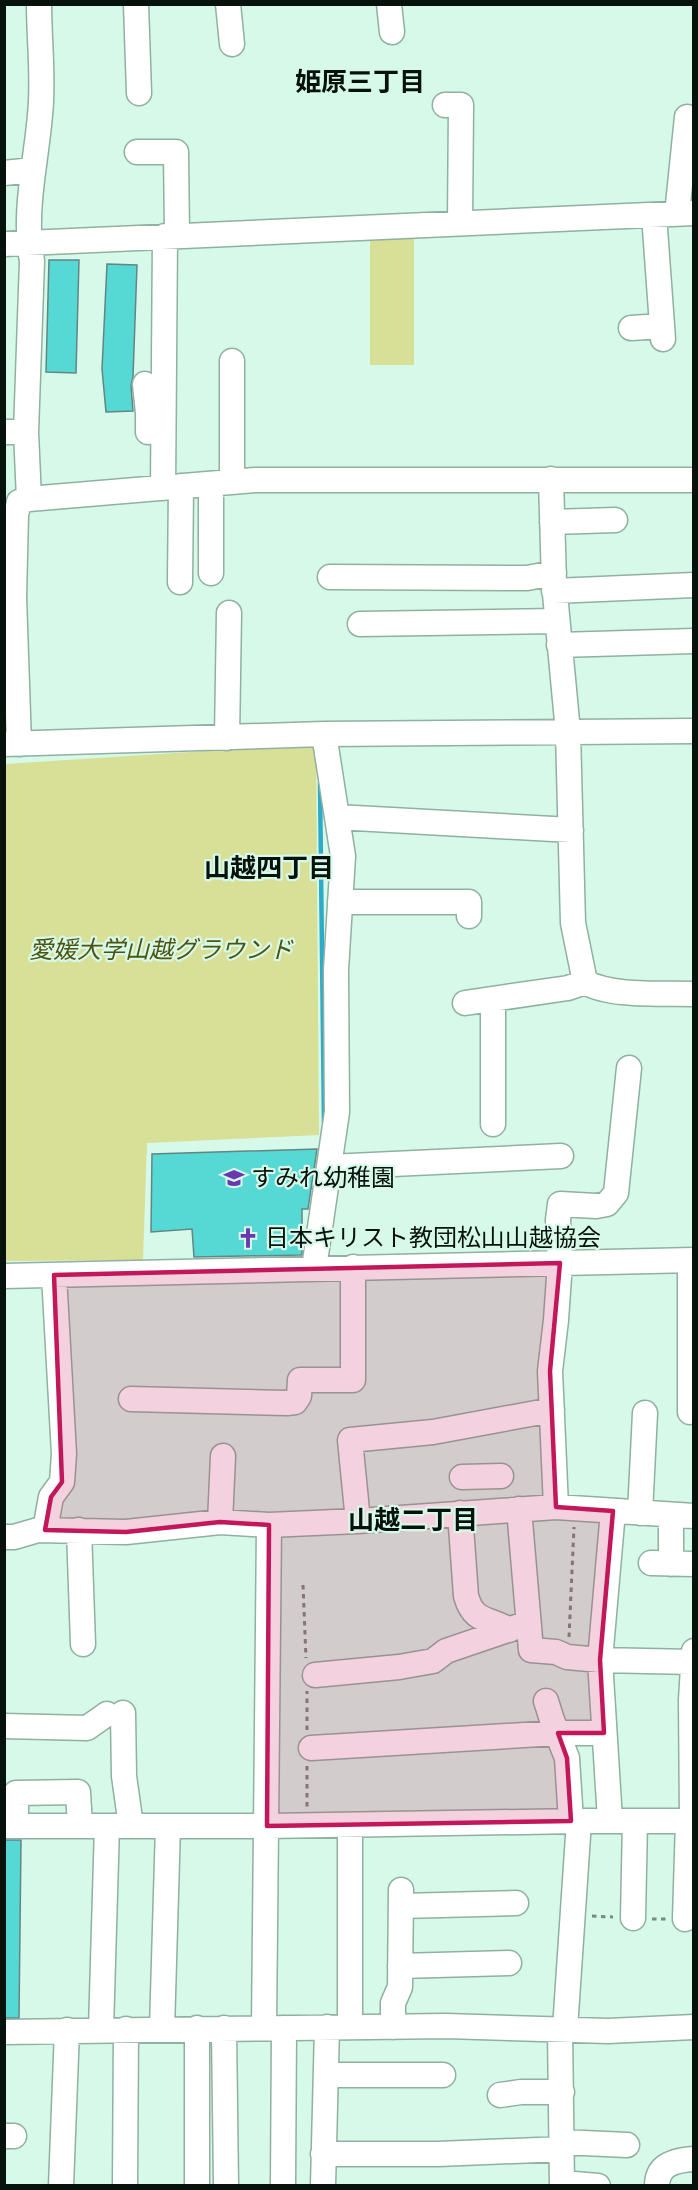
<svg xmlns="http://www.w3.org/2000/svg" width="698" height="2190" font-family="Spectral,'Noto Sans JP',serif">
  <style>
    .green { fill: #d8df96 }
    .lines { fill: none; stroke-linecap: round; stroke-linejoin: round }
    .stream { stroke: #2dabc9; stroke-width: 4.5 }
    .building { fill: #56d8d4; stroke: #628684; stroke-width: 1.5 }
    .minor-casing { stroke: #90b0a1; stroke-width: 27 }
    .path { stroke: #758c81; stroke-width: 3; stroke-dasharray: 4.5 4.5; stroke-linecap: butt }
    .minor { stroke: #fff; stroke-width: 24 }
    .marked { fill: #c2185b; fill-opacity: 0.2; stroke: #c2185b; stroke-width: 4.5; stroke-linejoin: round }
    .labels { text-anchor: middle; stroke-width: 4.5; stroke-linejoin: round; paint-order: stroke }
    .park-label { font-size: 24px; font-style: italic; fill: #4f5310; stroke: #d7f9e9 }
    .poi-label { font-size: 24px; fill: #07120d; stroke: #d7f9e9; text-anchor: start }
    .neighbourhood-label { font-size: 26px; font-weight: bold; fill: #07120d; stroke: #d7f9e9 }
  </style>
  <rect width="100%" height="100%" fill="#d7f9e9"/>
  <path class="green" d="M370 235H414V365H370Z
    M316 744 319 1135 147 1143 143 1260 5 1261V764Z"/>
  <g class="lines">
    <path class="stream" d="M320 783 324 1122"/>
  </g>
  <path class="building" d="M49 260H79L76 373 46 372Z
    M107 264 137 265 133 377 131 385 133 411 106 412 102 369Z
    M317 1149 308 1209H302V1255L194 1257 192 1229 151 1232 152 1154Z
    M4 1840H21L19 2018H4Z"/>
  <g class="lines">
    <g class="minor-casing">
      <path id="minor" d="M39 4C39 41 44 79 40 115 36 163 23 213 32 261L26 432 29 499 255 480H694
        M136 4 139 93
        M228 4 232 44
        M389 4 392 32
        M445 105H461L460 223
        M137 152H176L177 235
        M4 173 33 170
        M677 214 687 117
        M654 215 663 339
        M4 244 694 213
        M631 328 662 326
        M145 384 148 413V432
        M4 432H26
        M551 479 554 583 568 732 573 923 585 982C611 997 663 993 694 994
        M232 482V361
        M163 488 165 236
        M552 522 615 520
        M211 573V484
        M330 577 527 578 554 573
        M180 582 181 486
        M554 591 694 585
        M360 624 557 621
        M559 645 694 641
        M227 738 229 613
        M4 744 324 734 694 731
        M19 744 14 597 16 515 19 502 29 499
        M337 817 571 830
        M340 902H469V916
        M465 1003 568 988 585 982
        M493 1124V999
        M329 1167 561 1156
        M690 1261V1412
        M314 1268 337 1112 336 970 343 856 324 734
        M4 1276 694 1260
        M131 1399 287 1403 295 1402 299 1396 300 1380H353V1267
        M462 1477 501 1476
        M556 1507 550 1371 556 1320 560 1263 558 1220 560 1204 596 1206 607 1204 616 1193 629 1068
        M519 1509 531 1650 556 1652 567 1657 600 1660 692 1662
        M460 1513 466 1596C474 1624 489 1617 509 1630
        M640 1513 645 1413
        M671 1515V1564
        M358 1521 350 1440 433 1432 552 1410
        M220 1522 223 1456
        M45 1530 51 1497 62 1482 64 1454 54 1275
        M79 1530 83 1644
        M4 1537H14L38 1530 126 1532 220 1522 269 1525 358 1521 556 1507 694 1516
        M651 1563 694 1564
        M315 1675 399 1667 433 1661 446 1651 528 1623
        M546 1701 552 1720 567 1758 571 1821
        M123 1713 124 1776 131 1826
        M4 1726 87 1728 107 1714
        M311 1748 557 1733H604
        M610 1820 600 1660 613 1511
        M692 1821 691 1700 694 1651
        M4 1826H267L579 1821H694
        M16 1826V1793L78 1792 80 1826
        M401 1906 516 1903
        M633 1918 635 1821
        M685 1919 688 1821
        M400 1966 509 1963
        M350 2027V1825
        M393 2027V2003L400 1987 401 1890
        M197 2028V2186
        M224 2028 226 2186
        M264 2028 269 1525
        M101 2029 107 1826
        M162 2029 168 1826
        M560 2029 562 2186
        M565 2029 579 1821
        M4 2032 446 2026 608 2031 694 2027
        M326 2075H443
        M500 2095 521 2092H562
        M4 2136H14
        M562 2142 627 2145
        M323 2154H438L562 2149
        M563 2183 598 2186
        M61 2186 67 2030
        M125 2186 126 2029
        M283 2186 284 2028
        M323 2186 327 2027
        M657 2186C657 2164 676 2160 694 2159"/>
    </g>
    <path class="path" d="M303 1585 306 1658
      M569 1637 574 1527
      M307 1730V1691
      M307 1766V1808
      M592 1916 613 1917
      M652 1919H667"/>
    <use href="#minor" class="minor"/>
  </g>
  <path class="marked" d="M560 1263 550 1371 556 1507 613 1511 600 1660 604 1733H558L567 1758 571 1821 267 1826 269 1525 220 1522 126 1532 45 1530 51 1497 62 1482 54 1275Z"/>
  <defs>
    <g id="school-bare" transform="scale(1.62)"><path d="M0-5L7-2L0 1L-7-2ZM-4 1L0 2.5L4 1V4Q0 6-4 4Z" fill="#6938af" stroke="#d7f9e9" stroke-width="2.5" paint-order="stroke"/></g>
    <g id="church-bare" transform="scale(1.62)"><path d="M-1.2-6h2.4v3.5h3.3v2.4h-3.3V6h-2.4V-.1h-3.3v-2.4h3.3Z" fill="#6938af" stroke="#d7f9e9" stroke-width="2.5" paint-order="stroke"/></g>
  </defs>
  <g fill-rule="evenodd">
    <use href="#school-bare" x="234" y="1178"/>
    <use href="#church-bare" x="248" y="1238"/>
  </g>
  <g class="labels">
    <g class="park-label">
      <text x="161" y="958">愛媛大学山越グラウンド</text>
    </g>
    <g class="poi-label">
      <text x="251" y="1186">すみれ幼稚園</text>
      <text x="265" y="1246">日本キリスト教団松山山越協会</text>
    </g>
    <g class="neighbourhood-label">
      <text x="360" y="91">姫原三丁目</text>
      <text x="269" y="877">山越四丁目</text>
      <text x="413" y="1529">山越二丁目</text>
    </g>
  </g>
  <rect width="698" height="2190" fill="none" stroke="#07120d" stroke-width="12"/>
</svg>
